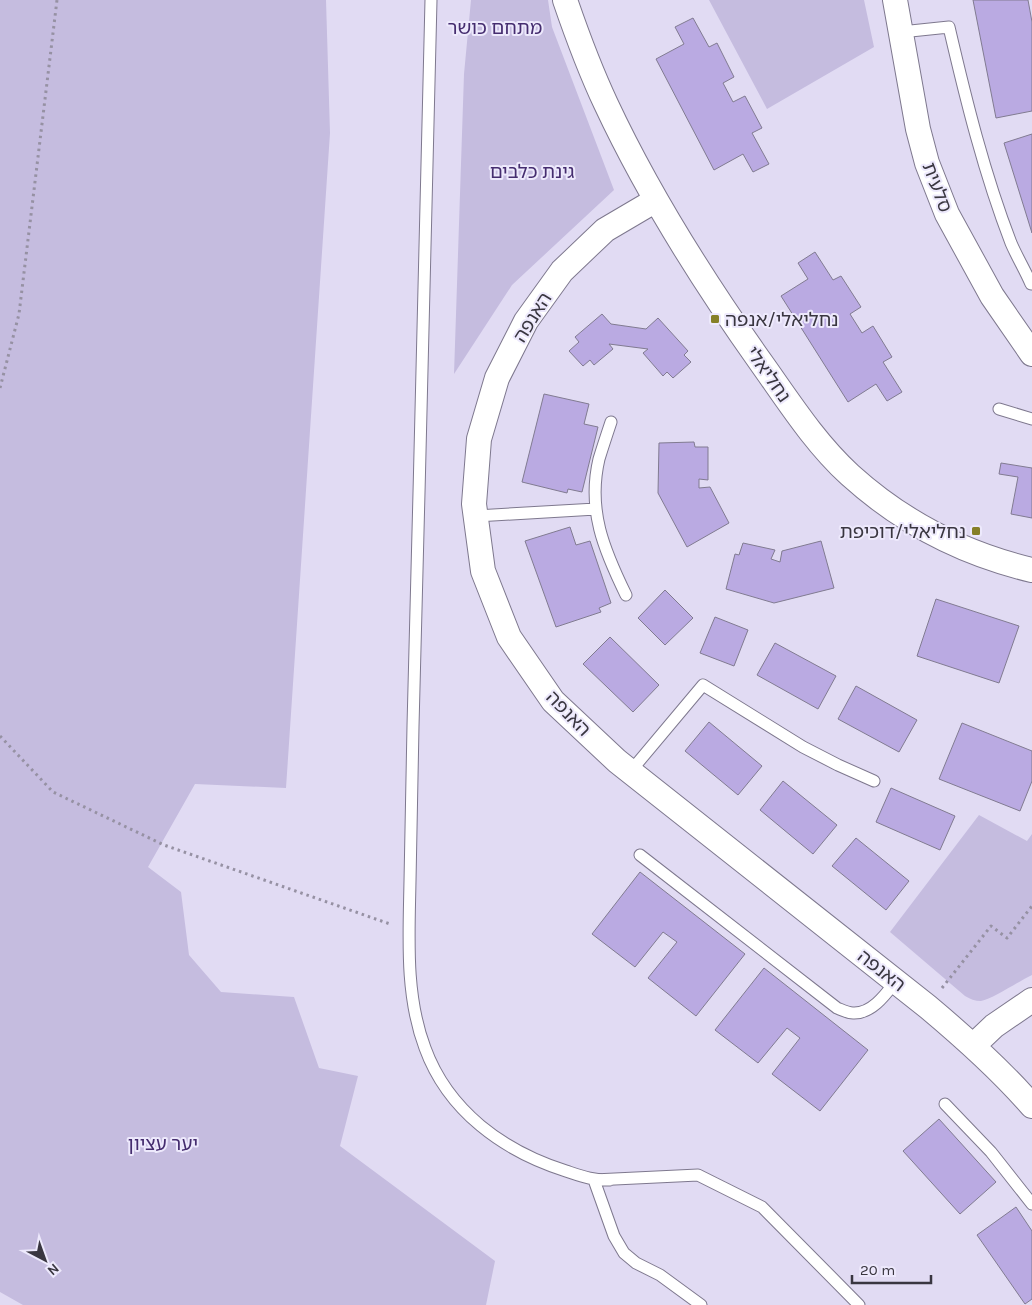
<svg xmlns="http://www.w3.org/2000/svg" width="1032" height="1305" font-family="Karla,'Noto Sans Hebrew',sans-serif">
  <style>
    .green { fill: #c5bcdf }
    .building { fill: #baaae2; stroke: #817b91 }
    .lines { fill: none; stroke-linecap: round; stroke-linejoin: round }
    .service-casing { stroke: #7e788e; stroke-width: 13 }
    .minor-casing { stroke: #7e788e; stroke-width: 26 }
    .path { stroke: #9691a3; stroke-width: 3; stroke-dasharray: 2.5 4; stroke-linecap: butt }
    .service { stroke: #fff; stroke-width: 11 }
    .minor { stroke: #fff; stroke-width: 24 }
    .poi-dot { fill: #868027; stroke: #ede9fc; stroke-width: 2 }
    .labels { text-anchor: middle; stroke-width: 4; stroke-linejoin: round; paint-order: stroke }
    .park-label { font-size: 19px; fill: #452d6f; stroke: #ede9fc }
    .street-label { font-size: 19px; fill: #393640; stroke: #ede9fc }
    .poi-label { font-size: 19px; fill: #393640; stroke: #ede9fc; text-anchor: start }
  </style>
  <rect width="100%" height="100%" fill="#e1dbf3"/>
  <path class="green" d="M0 0H326L330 133 286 788 195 784 148 867 181 892 189 955 221 992 294 997 319 1068 358 1076 340 1146 495 1261 486 1305H23L0 1292Z
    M471 0H548L552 27 614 190 512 285 454 374 464 74Z
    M709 0H864L874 47 767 109Z
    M979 815 1027 841 1032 834V975C1019 981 993 999 981 1001 975 1001 970 999 965 996L890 932Z"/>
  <path class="building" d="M973 0H1028L1032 22V111L996 118Z
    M693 18 709 47 717 43 734 77 723 83 733 102 745 96 762 128 752 133 769 164 753 172 743 154 714 170 656 59 684 44 675 27Z
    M1032 134V233L1004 143Z
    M815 252 833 280 841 276 861 307 850 314 862 333 873 326 892 357 883 362 902 392 887 401 876 384 848 402 781 296 808 279 798 263Z
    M602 314 611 324 646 329 658 318 688 351 684 355 691 362 673 378 667 372 663 376 643 353 648 349 609 344 613 349 594 365 590 360 583 366 569 351 579 342 575 337Z
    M544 394 589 404 584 424 598 427 582 492 568 489 567 493 522 482Z
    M694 442 695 447H708V480L699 479V488L710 487 729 523 687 547 658 493 659 443Z
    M1001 463 1032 468V518L1011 514 1018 477 999 474Z
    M570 527 576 545 590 541 611 603 599 608 601 612 556 627 525 541Z
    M821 541 834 588 774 603 726 589 735 554 739 555 743 543 775 550 771 559 780 562 782 551Z
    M665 590 693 618 665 645 638 618Z
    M936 599 1019 626 999 683 917 656Z
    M715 617 748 630 734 666 700 653Z
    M610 637 659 685 633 712 583 664Z
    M775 643 836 676 818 709 757 675Z
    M856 686 917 720 899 752 838 719Z
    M709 722 762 766 738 795 685 751Z
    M962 723 1032 751V781L1020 811 939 779Z
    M783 781 837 825 813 854 760 810Z
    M891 788 955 816 940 850 876 822Z
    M856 838 909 881 886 910 832 866Z
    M640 872 745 954 696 1016 648 978 677 942 663 932 635 967 592 934Z
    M764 968 868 1050 820 1111 772 1074 800 1038 787 1028 758 1063 715 1030Z
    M939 1119 996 1182 960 1214 903 1151Z
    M1016 1207 1032 1231V1299L1025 1304 977 1235Z"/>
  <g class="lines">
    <g class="service-casing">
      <path id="service" d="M431 0C426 242 419 484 413 726 412 778 411 829 410 881 409 937 405 995 425 1048 448 1111 503 1151 566 1171 581 1176 594 1181 610 1180
        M901 32 949 27C966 100 984 173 1011 243 1017 257 1025 270 1031 284
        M999 409 1032 419
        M611 422C607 434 603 446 599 459 587 510 604 550 626 595
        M476 516 596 509
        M630 772 703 685 803 747 838 765 874 781
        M640 855 837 1008C842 1010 848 1013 853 1013 872 1014 886 994 896 981
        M945 1104 991 1152 1032 1204
        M701 1305 660 1275 636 1263 624 1253 614 1236 594 1180 698 1175 762 1207 859 1305"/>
    </g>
    <g class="minor-casing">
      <path id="minor" d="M565 0C577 35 590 70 606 104 649 196 703 281 762 364 789 402 815 443 850 475 902 522 964 554 1032 570
        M895 0 918 129 927 163 947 214 992 296 1032 354
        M656 200 605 230 562 271 526 321 497 378 479 439 474 504 483 571 509 637 553 701 617 761 928 1007C965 1038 1000 1069 1032 1106
        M974 1045 994 1026 1032 1000"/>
    </g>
    <path class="path" d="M0 388 19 314 57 0
      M0 736 53 792 164 845 390 924
      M942 988 991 926 1007 938 1032 906"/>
    <use href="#service" class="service"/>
    <use href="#minor" class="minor"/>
  </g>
  <g class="poi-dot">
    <rect x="710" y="314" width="10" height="10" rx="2.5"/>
    <rect x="971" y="526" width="10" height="10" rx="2.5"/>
  </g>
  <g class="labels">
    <g class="park-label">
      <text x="495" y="34">מתחם כושר</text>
      <text x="532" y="178">גינת כלבים</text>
      <text x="163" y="1150">יער עציון</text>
    </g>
    <g class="street-label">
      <text transform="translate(938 187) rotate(69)" y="7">סלעית</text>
      <text transform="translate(532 317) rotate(-58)" y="7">האנפה</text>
      <text transform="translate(769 374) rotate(55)" y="7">נחליאלי</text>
      <text transform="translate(569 713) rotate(46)" y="7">האנפה</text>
      <text transform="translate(882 970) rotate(38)" y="7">האנפה</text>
    </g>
    <g class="poi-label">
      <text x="725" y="326">נחליאלי/אנפה</text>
      <text x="966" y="538" text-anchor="end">נחליאלי/דוכיפת</text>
    </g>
  </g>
  <g transform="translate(45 1260) rotate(139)" stroke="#ede9fc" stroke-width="4" paint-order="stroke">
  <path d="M0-4L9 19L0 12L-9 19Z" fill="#393640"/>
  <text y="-8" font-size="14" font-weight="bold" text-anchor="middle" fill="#393640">N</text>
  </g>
  <path d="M852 1275v8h79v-8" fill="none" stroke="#393640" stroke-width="2.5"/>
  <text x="860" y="1275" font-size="15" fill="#393640" stroke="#ede9fc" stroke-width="4" paint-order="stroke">20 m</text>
</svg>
